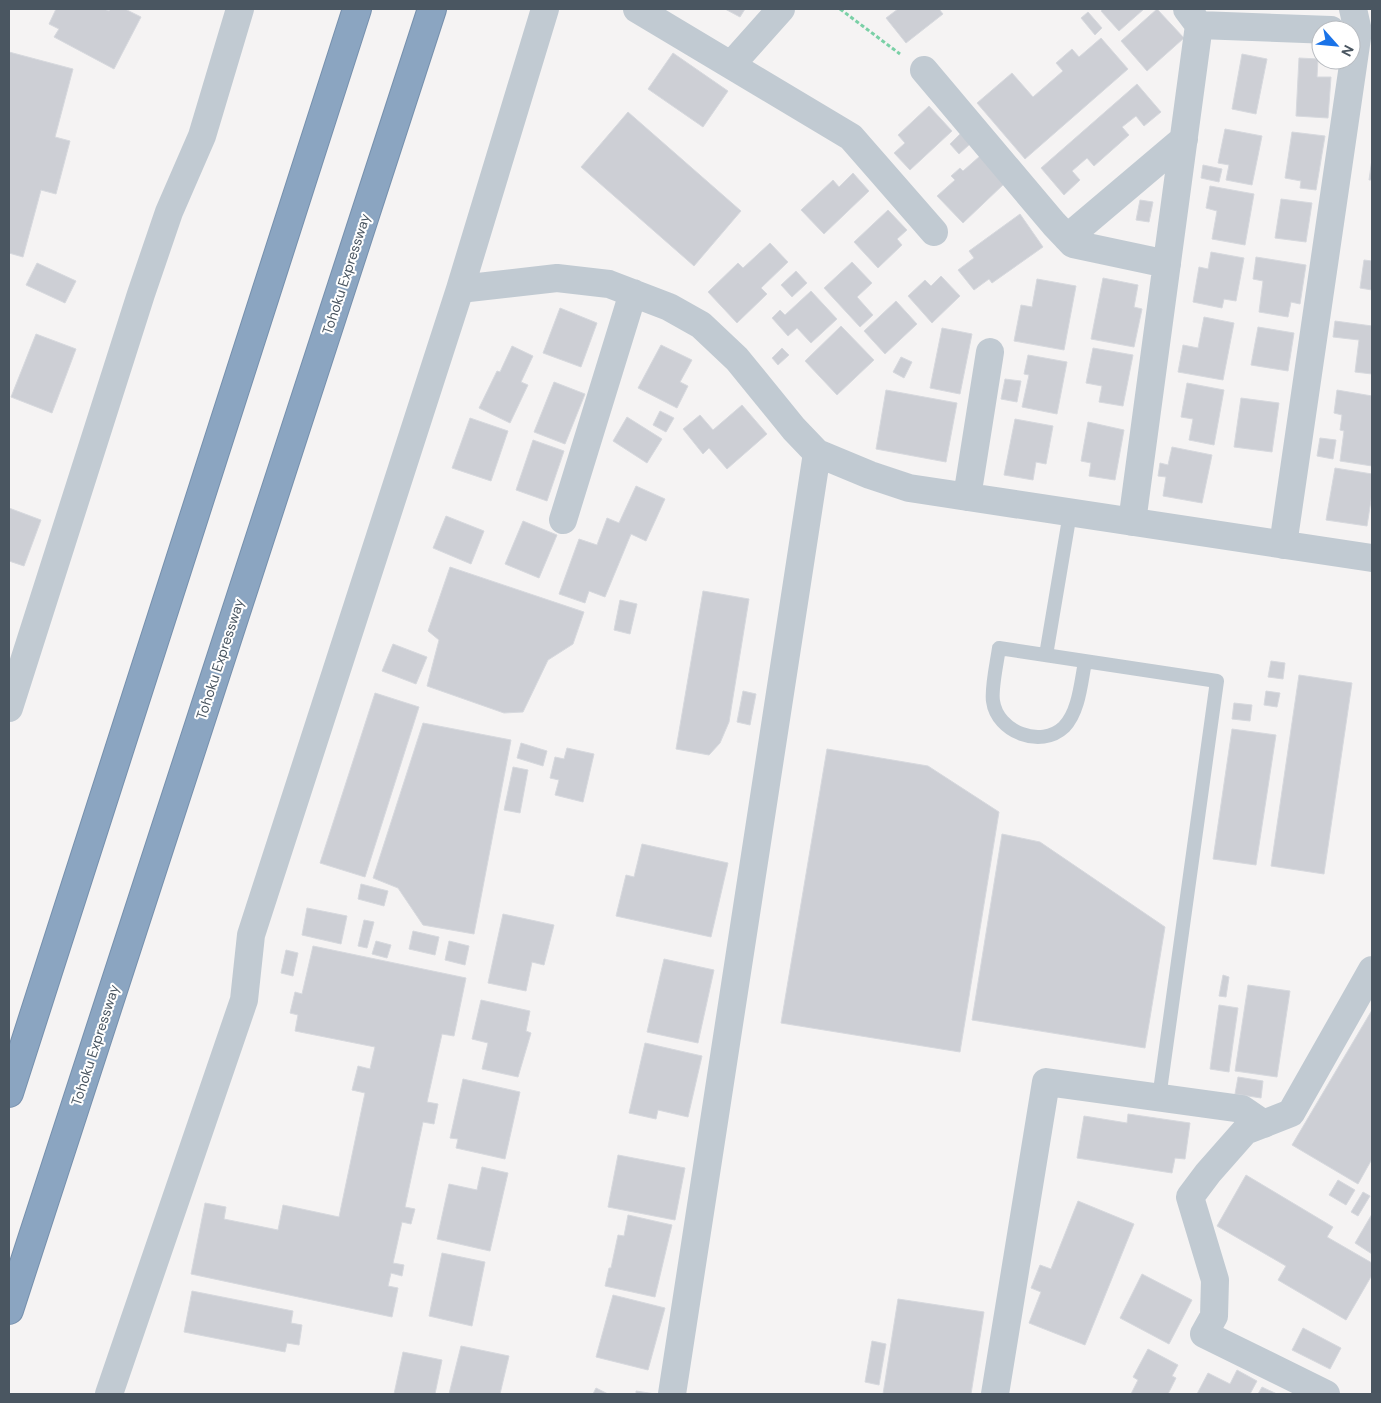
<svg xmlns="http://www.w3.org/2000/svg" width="1381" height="1403" font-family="'DM Sans',sans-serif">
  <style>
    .building { fill: #cdcfd5; stroke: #d7d9de }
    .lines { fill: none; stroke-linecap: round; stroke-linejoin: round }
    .motorway-casing { stroke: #7690ad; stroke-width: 30 }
    .path { stroke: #7ad0a6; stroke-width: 3; stroke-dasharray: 4 2.5; stroke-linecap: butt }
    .service { stroke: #c1cad2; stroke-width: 14 }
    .minor { stroke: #c1cad2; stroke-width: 28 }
    .motorway { stroke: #8ba5c1; stroke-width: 28 }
    .labels { text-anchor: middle; stroke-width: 4; stroke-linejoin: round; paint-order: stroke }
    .street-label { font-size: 14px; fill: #4a5661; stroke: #fff }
  </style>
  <rect width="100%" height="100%" fill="#f5f3f3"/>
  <path class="building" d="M56 9H104L109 11 110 9H125L141 17 114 69 54 37 59 29 49 24Z
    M725 9H745L740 17Z
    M898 9H939L943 14 906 43 886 18Z
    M1103 9H1144L1119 31 1101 11Z
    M1157 9 1184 38 1147 71 1121 41Z
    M1088 12 1102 28 1095 35 1081 18Z
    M1101 38 1128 69 1025 159 977 103 1012 73 1033 97 1063 71 1056 63 1072 49 1079 57Z
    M9 52 73 69 55 137 70 141 56 194 41 190 23 257 9 253Z
    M673 53 728 91 703 127 648 89Z
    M1242 54 1267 59 1256 114 1232 109Z
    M1299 58 1318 59 1317 77H1331L1328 118 1296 116Z
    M1137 84 1161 112 1144 126 1136 116 1122 127 1129 135 1094 166 1087 158 1072 171 1080 180 1064 195 1041 168Z
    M929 106 952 131 910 170 894 153 905 143 898 135Z
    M628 112 741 211 694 266 581 167Z
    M1225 129 1262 136 1252 185 1226 180 1229 165 1218 163Z
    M1292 132 1325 136 1316 190 1300 188 1301 181 1285 178Z
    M960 134 970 144 959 154 950 144Z
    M980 156 1005 183 963 223 937 196 955 180 951 176 960 168 963 171Z
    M1372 159V180H1369Z
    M1203 165 1222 169 1219 182 1201 178Z
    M853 173 869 191 824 234 801 210 833 180 839 187Z
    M1210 186 1254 194 1245 245 1212 239 1217 211 1206 208Z
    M1281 199 1312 203 1306 242 1275 238Z
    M1140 200 1153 202 1149 222 1136 220Z
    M888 210 907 230 897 239 902 245 878 268 854 242Z
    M1020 214 1043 247 992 283 989 279 974 290 958 270 974 258 969 251Z
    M770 243 788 262 761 288 767 294 737 323 708 292 738 263 743 268Z
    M1211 252 1244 258 1236 301 1224 299 1222 308 1193 302 1199 267 1208 269Z
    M1256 257 1306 265 1300 304 1291 302 1288 317 1259 312 1263 281 1253 279Z
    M1364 260 1372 261V290L1360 288Z
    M852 262 872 283 857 297 873 315 860 327 824 288Z
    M37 263 76 281 65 303 26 285Z
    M796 271 807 283 792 297 781 285Z
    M941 276 960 296 932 323 908 296 925 280 931 286Z
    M1103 278 1138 285 1134 307 1142 309 1134 347 1091 339Z
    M1037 279 1076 286 1064 350 1014 341 1021 305 1032 307Z
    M811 291 837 319 811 343 797 328 788 336 772 318 780 310 785 315Z
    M896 301 917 324 885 354 864 331Z
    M560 308 597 323 581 367 543 353Z
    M1204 317 1234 323 1223 380 1178 372 1183 345 1198 348Z
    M1335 321 1372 326V374L1355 372 1359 340 1333 337Z
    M841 326 874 360 837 395 805 361Z
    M1258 327 1294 333 1288 371 1251 365Z
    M942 328 972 334 960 394 930 388Z
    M36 334 76 349 52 413 11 397Z
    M661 345 692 360 680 382 688 386 677 408 638 388Z
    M512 346 533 356 521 382 528 385 510 423 479 408 497 371 500 372Z
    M782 348 789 355 778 365 772 358Z
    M1093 348 1133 355 1123 406 1099 402 1102 386 1086 383Z
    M1028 355 1067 362 1057 414 1022 407 1029 375 1024 374Z
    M901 357 912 362 904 378 893 372Z
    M1005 379 1021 381 1017 402 1001 399Z
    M554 382 585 394 565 444 534 432Z
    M1187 383 1224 390 1214 445 1189 440 1193 419 1181 417Z
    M886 390 957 403 946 462 876 449Z
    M1337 390 1372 396V466L1340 461 1344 431 1340 430 1342 415 1334 413Z
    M1241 398 1279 403 1272 452 1234 447Z
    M742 405 767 434 727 469 709 448 703 454 683 429 700 415 713 430Z
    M660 411 674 418 666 432 653 425Z
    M627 417 662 439 647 463 613 441Z
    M470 418 508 431 491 481 452 468Z
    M1015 419 1053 426 1046 464 1036 462 1033 480 1004 475Z
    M1088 422 1124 430 1115 480 1089 476 1091 463 1081 461Z
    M1320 438 1336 440 1333 459 1317 456Z
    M533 440 564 451 547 501 516 490Z
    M1172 447 1212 455 1202 503 1163 496 1166 477 1158 476 1160 463 1168 465Z
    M1335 468 1372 474V494L1367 526 1326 520Z
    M636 486 665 499 646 541 631 534 605 597 589 591 585 603 559 594 579 539 597 545 607 518 619 523Z
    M9 508 41 520 24 566 9 561Z
    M446 516 484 531 471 564 433 548Z
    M523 521 557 535 539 578 505 564Z
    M450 567 584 612 573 644 548 660 523 712 504 713 427 686 439 640 428 631Z
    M703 591 749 599 729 722 720 743 709 755 676 749Z
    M620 600 637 604 630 634 614 630Z
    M393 644 427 657 416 684 382 671Z
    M1271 661 1285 663 1283 679 1268 677Z
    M1299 675 1352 683 1324 874 1271 866Z
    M743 691 756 694 750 725 737 722Z
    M1266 691 1280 693 1277 707 1264 705Z
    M375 693 419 707 365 877 320 863Z
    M1234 703 1252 705 1250 721 1232 719Z
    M423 723 511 740 474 934 423 925 398 888 373 878Z
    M1232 729 1276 735 1256 865 1213 859Z
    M521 743 547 751 543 766 517 758Z
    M567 748 594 754 583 802 555 795 559 780 550 778 555 757 564 759Z
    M827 749 928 766 999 812 960 1052 781 1023Z
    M513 767 528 770 520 813 504 810Z
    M1002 834 1040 842 1165 927 1145 1048 972 1020Z
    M642 844 728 863 711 937 616 916 626 875 634 877Z
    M361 884 388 891 384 906 358 899Z
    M307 908 347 916 341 944 302 935Z
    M503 914 554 925 544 965 532 962 526 991 488 983Z
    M364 920 374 922 367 948 358 946Z
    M413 931 439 937 435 955 409 949Z
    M376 941 391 945 387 958 372 954Z
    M449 941 469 946 465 965 445 960Z
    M313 946 466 978 454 1036 442 1034 427 1102 438 1104 434 1124 423 1122 405 1207 415 1209 411 1224 402 1222 393 1263 404 1265 402 1276 391 1273 388 1286 398 1288 392 1317 191 1274 205 1203 226 1207 224 1219 278 1230 283 1205 339 1217 365 1093 352 1090 358 1066 370 1069 375 1047 295 1031 298 1015 290 1013 295 992 302 994Z
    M286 950 298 953 293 976 281 973Z
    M664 959 714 970 698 1043 647 1032Z
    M1223 975 1229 977 1226 997 1219 996Z
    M1248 985 1290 991 1277 1077 1235 1071Z
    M481 1000 530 1011 526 1031 531 1033 518 1077 482 1069 488 1043 472 1039Z
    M1219 1005 1238 1008 1229 1072 1210 1069Z
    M1372 1010V1159L1358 1184 1292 1145Z
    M645 1043 702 1056 688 1117 658 1110 656 1119 629 1113Z
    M1238 1077 1263 1081 1261 1098 1235 1094Z
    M463 1079 520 1092 505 1159 456 1148 458 1139 450 1138Z
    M1128 1114 1190 1123 1185 1159 1175 1158 1172 1173 1077 1158 1084 1116 1127 1123Z
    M618 1155 685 1168 675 1220 608 1207Z
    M482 1167 508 1173 490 1251 437 1239 449 1184 477 1190Z
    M1246 1175 1333 1227 1327 1237 1372 1263V1275L1346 1320 1278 1280 1286 1266 1217 1226Z
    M1338 1180 1355 1190 1346 1205 1329 1195Z
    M1363 1192 1370 1196 1358 1216 1351 1212Z
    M1078 1201 1134 1224 1085 1345 1029 1323 1041 1292 1031 1288 1040 1265 1051 1269Z
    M1372 1214V1254L1355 1243Z
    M628 1215 672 1225 655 1297 605 1286 609 1268H611L618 1235 624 1236Z
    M442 1253 485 1262 472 1326 429 1316Z
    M1142 1274 1192 1300 1169 1344 1120 1318Z
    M192 1291 293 1311 291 1323 302 1325 299 1345 287 1343 285 1352 184 1332Z
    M613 1295 665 1308 648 1370 596 1357Z
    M898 1299 984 1312 971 1394H883Z
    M1303 1328 1341 1348 1330 1369 1292 1350Z
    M872 1341 886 1344 879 1385 865 1382Z
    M461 1346 509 1356 500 1394H449Z
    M1148 1349 1178 1365 1172 1376 1176 1378 1168 1394H1131L1138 1380 1133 1377Z
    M403 1352 442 1360 435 1394H394Z
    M1237 1370 1257 1381 1250 1394H1197L1208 1373 1230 1384Z
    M1262 1387 1277 1394H1258Z
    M596 1388 608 1394H593Z
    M636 1391 655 1394H636Z"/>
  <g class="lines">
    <g class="motorway-casing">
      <path id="motorway" d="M9 1093 357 9
        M9 1310 432 9"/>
    </g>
    <path class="path" d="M840 9 900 54"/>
    <path class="service" d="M1046 655 1070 513
      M1085 662C1081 682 1079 712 1064 727 1041 749 997 732 993 701 991 689 997 662 999 648L1217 681 1159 1098"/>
    <path class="minor" d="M637 9 851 137 934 232
      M1199 25 1331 30
      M731 65 781 9
      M924 70 1054 224 1073 244 1167 264
      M1067 238 1184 139
      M460 289 557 278 609 284 669 307 701 325 737 359 794 429 817 453 870 475 909 488 1372 558
      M967 497 990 352
      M563 520 633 293
      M1132 522 1199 25 1187 9
      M1283 545 1358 31 1353 9
      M9 708 141 294 169 212 202 136 240 9
      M109 1394 244 1000 251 935 460 289 545 9
      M672 1394 817 453
      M995 1394 1046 1082 1242 1109 1264 1124
      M1326 1394 1204 1334 1214 1316 1215 1280 1190 1197 1208 1173 1245 1131 1291 1113 1372 970"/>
    <use href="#motorway" class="motorway"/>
  </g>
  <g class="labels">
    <g class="street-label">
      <text transform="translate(346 274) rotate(-72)" y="5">Tohoku Expressway</text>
      <text transform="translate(220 659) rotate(-72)" y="5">Tohoku Expressway</text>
      <text transform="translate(95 1045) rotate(-72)" y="5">Tohoku Expressway</text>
    </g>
  </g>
  <rect width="1381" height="1403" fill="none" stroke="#4a5661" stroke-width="20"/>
  <g transform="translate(1336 45) rotate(117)"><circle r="24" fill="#ffffff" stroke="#b7bbc0"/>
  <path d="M0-4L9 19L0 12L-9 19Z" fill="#1a73e8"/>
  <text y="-8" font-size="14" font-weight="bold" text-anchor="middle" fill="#4a5661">N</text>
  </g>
</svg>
